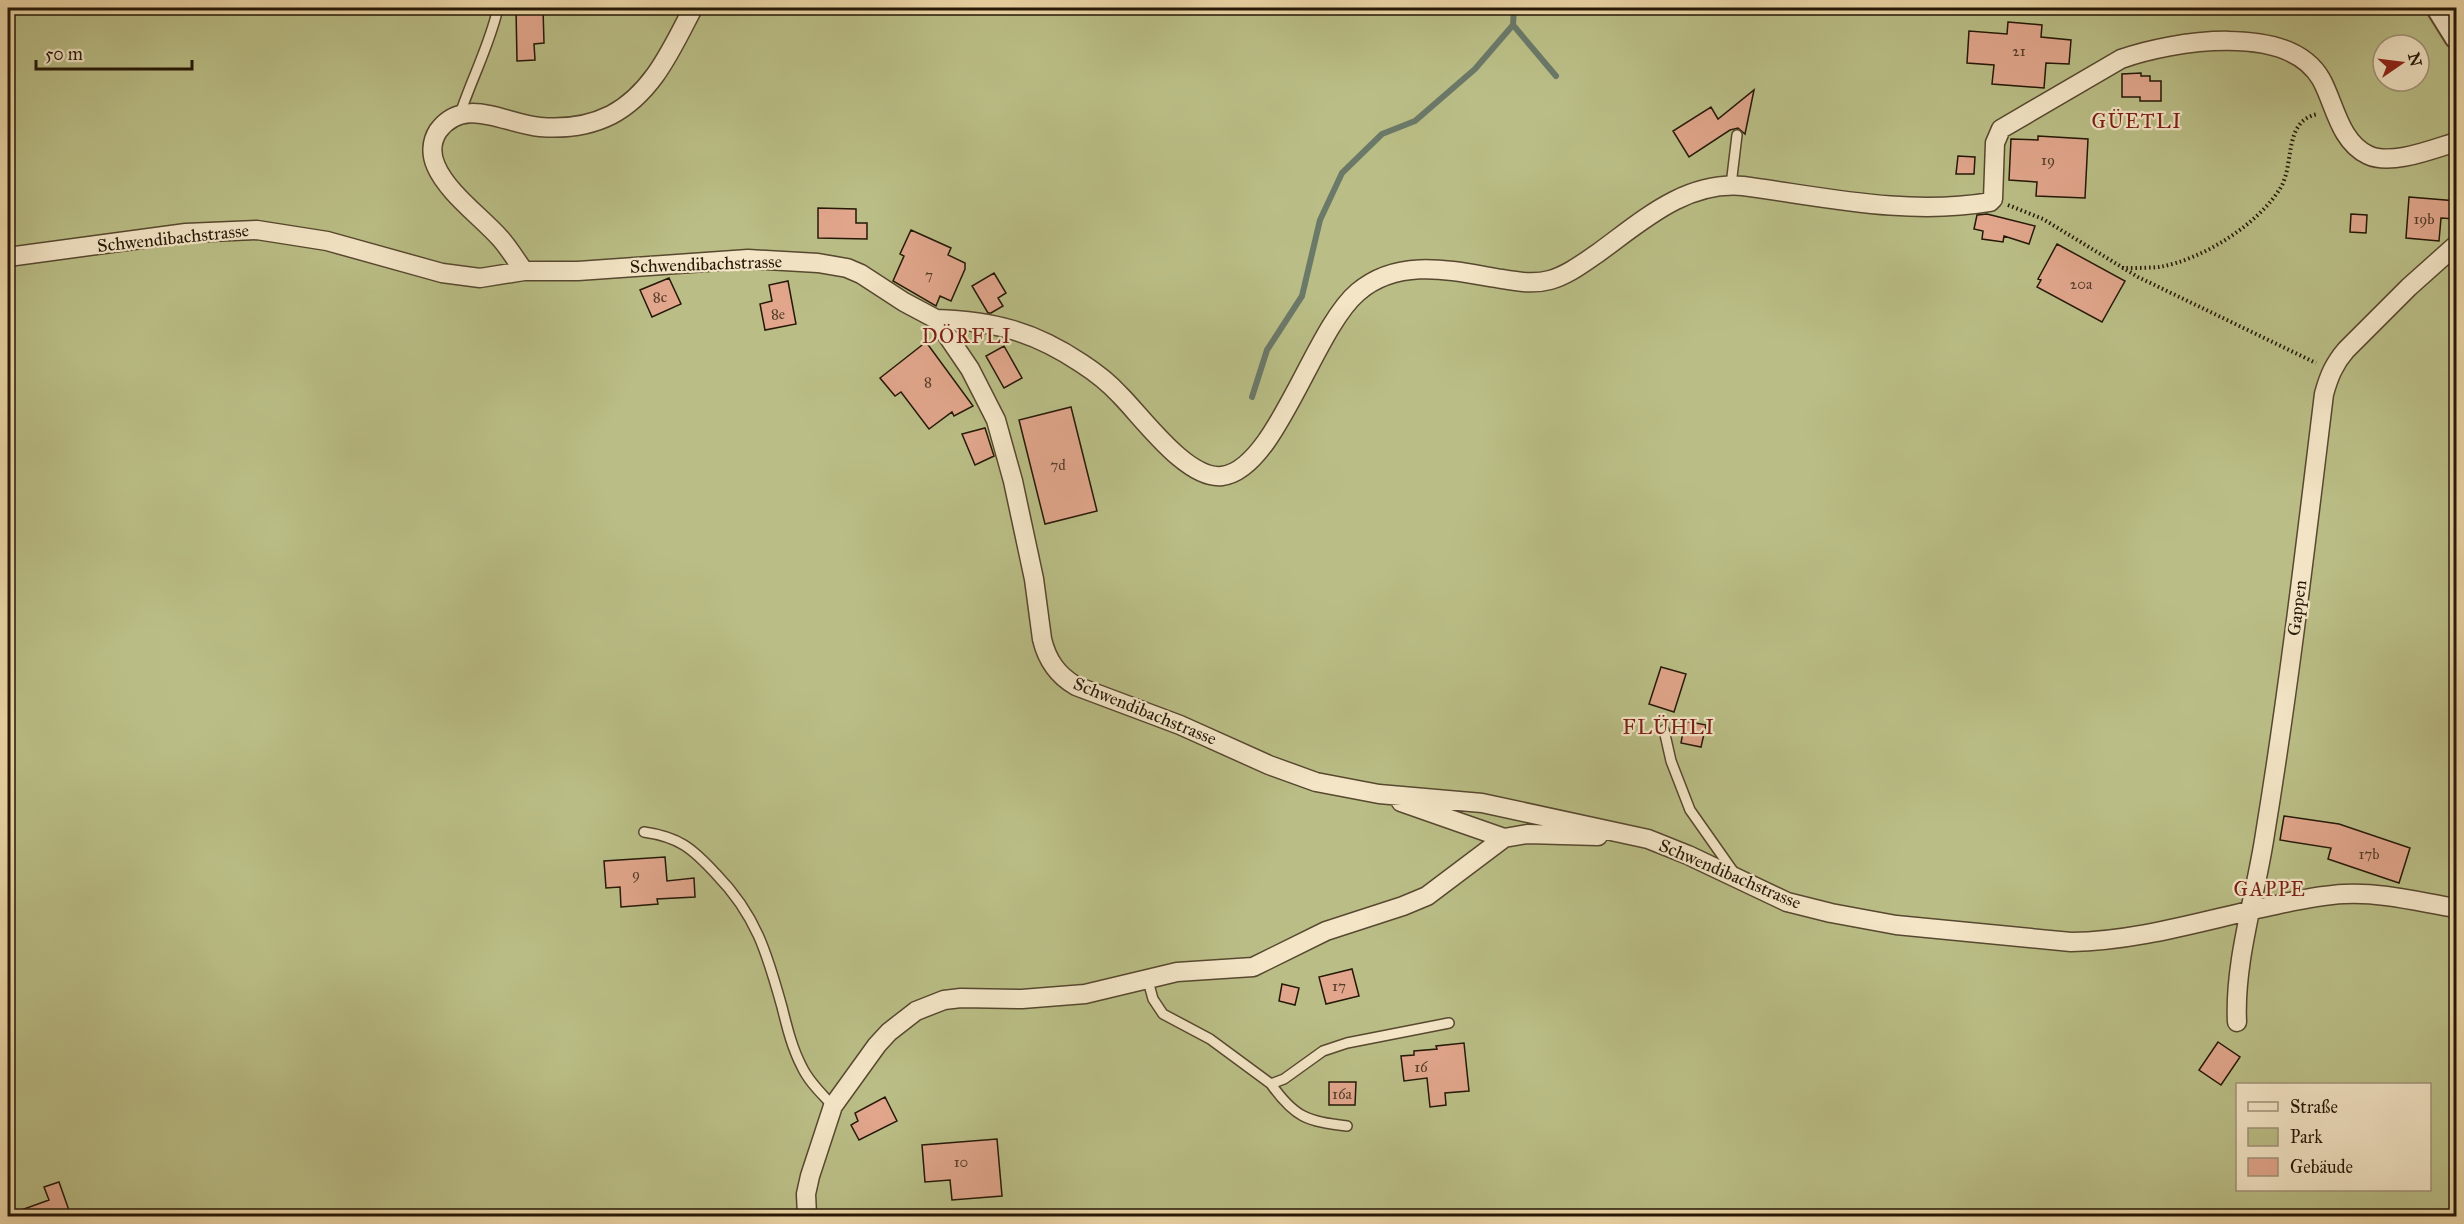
<svg xmlns="http://www.w3.org/2000/svg" width="2464" height="1224" font-family="'IM FELL Great Primer',serif">
  <style>
    .green { fill: #babe86; stroke: #706b46; stroke-width: 1.5; fill-rule: evenodd }
    .lines { fill: none; stroke-linecap: round; stroke-linejoin: round }
    .stream { stroke: #6b7969; stroke-width: 6 }
    .building { fill: #e1a68c; stroke: #251807; stroke-width: 1.5 }
    .service-casing { stroke: #57482f; stroke-width: 12 }
    .minor-casing { stroke: #57482f; stroke-width: 21 }
    .tertiary-casing { stroke: #57482f; stroke-width: 26 }
    .path { stroke: #251807; stroke-width: 4; stroke-dasharray: 1.5 3; stroke-linecap: butt }
    .service { stroke: #f3e5c6; stroke-width: 9 }
    .minor { stroke: #f3e5c6; stroke-width: 18 }
    .tertiary { stroke: #f3e5c6; stroke-width: 22 }
    .labels { text-anchor: middle; stroke-width: 4.5; stroke-linejoin: round; paint-order: stroke }
    .number-label { font-size: 15px; fill: #543c28 }
    .street-label { font-size: 18px; fill: #251807; stroke: #f3e5c6 }
    .neighbourhood-label { font-size: 20px; letter-spacing: 1.5px; fill: #7a1f14; stroke: #f3e5c6 }
  </style>
  <rect width="100%" height="100%" fill="#edd7a7"/>
  <filter id="stains"><feTurbulence type="fractalNoise" baseFrequency=".00333" numOctaves="4"/><feColorMatrix values="0 0 0 0 .2 0 0 0 0 .09 0 0 0 0 .02 0 0 0 .5 -.17"/></filter>
  <radialGradient id="worn" r=".72"><stop offset=".6" stop-color="#630" stop-opacity="0"/><stop offset="1" stop-color="#630" stop-opacity=".3"/></radialGradient>
  <path class="green" d="M8 8H2456V1216H8ZM2383 45H2419V81H2383ZM2238 1084H2430V1190H2238Z"/>
  <g class="lines">
    <path class="stream" d="M1513 25 1556 76
      M1252 397 1267 350 1302 296 1320 220 1342 173 1382 134 1415 121 1475 69 1513 25 1514 8"/>
  </g>
  <path class="building" d="M516 8H543L544 43 534 44 535 60 517 61Z
    M2008 22 2042 25 2041 37 2071 40 2069 64 2046 63 2044 88 1992 84 1994 65 1967 63 1969 31 2007 34Z
    M2141 73V76H2150V81H2161V101H2140V97H2122V74Z
    M1754 90 1745 134 1738 128 1730 130 1689 157 1673 131 1711 107 1718 119Z
    M2038 136 2088 139 2085 198 2036 196 2037 182 2009 180 2011 139 2038 140Z
    M1958 156 1975 157 1974 174H1956Z
    M2409 197 2457 201V219L2441 218 2439 241 2406 238Z
    M818 208 856 209V223H867V239L818 238Z
    M1987 214 2035 226 2029 244 2004 236 2003 242 1982 239 1983 231 1974 229 1977 215Z
    M2351 214 2367 215 2366 233 2350 232Z
    M911 230 951 248 948 255 965 263V269L951 301 940 296 936 306 893 281 904 256 900 254Z
    M2057 244 2125 281 2102 322 2037 287 2041 280 2038 279Z
    M994 273 1006 293 998 298 1003 306 991 313H988L972 286Z
    M669 278 681 304 652 317 640 290Z
    M788 281 796 324 765 330 760 304 772 301 769 285Z
    M926 342 973 406 954 416 952 412 929 429 901 392 895 396 880 378Z
    M1004 346 1022 378 1004 388 986 356Z
    M1071 407 1097 511 1045 524 1019 420Z
    M985 428 994 456 975 465 962 434Z
    M1661 667 1686 674 1674 712 1649 704Z
    M1685 721 1706 725 1701 747 1681 743Z
    M2284 816 2339 824 2410 848 2399 883 2328 859 2331 848 2280 840Z
    M665 857 667 881 694 878 695 897 657 899 658 904 621 907 620 887 606 888 604 861Z
    M1352 969 1359 996 1326 1004 1319 977Z
    M1282 984 1299 988 1295 1005 1279 1001Z
    M2218 1042 2240 1057 2221 1085 2199 1070Z
    M1464 1043 1469 1091 1445 1093 1446 1105 1430 1107 1427 1078 1404 1081 1401 1056 1414 1055V1051L1437 1049 1436 1046Z
    M1329 1082H1356L1355 1105H1329Z
    M885 1097 897 1121 859 1140 851 1125 858 1121 855 1113Z
    M997 1139 1002 1196 952 1200 950 1180 925 1182 922 1145Z
    M59 1182 71 1216H10V1214L49 1200 44 1187Z"/>
  <g class="lines">
    <g class="service-casing">
      <path id="service" d="M460 114C472 78 490 44 498 8
        M1731 185 1737 135
        M1664 730 1671 761 1690 810 1735 874
        M644 832C679 837 692 848 716 874 756 915 767 953 782 1007 787 1027 792 1048 802 1067 809 1082 822 1094 833 1106
        M1147 977 1153 999 1163 1014 1210 1039 1271 1084 1284 1079 1323 1051 1347 1043 1449 1023
        M1271 1084C1295 1118 1307 1121 1347 1126"/>
    </g>
    <g class="minor-casing">
      <path id="minor" d="M8 257 186 233 257 230 327 241 442 273 480 278 524 271H578L748 259 818 263 847 268 861 274 904 302 936 319 970 369 996 420 1013 481 1034 579 1042 639C1047 660 1057 675 1076 686L1180 725 1269 765 1316 782 1379 794 1482 803 1648 839 1688 855 1787 902 1831 913 1896 925 2071 942C2141 941 2208 919 2276 905 2298 900 2321 895 2344 894 2382 892 2419 902 2456 908
        M524 271C516 260 509 248 500 238 480 216 447 192 436 166 431 155 431 142 438 131 464 95 505 124 540 127 564 129 589 126 611 115 653 93 672 48 693 8
        M936 319C993 321 1033 331 1081 363 1095 372 1109 383 1120 395 1143 418 1187 480 1222 476 1276 470 1313 330 1358 292 1398 258 1449 270 1496 278 1514 281 1532 285 1550 280 1568 275 1583 263 1598 253 1642 221 1685 181 1743 186 1825 197 1907 216 1990 202L1993 199 1995 143 2001 129 2121 59C2172 41 2288 22 2321 79 2335 104 2339 141 2368 155 2391 166 2433 149 2456 142
        M1401 802 1504 838
        M2237 1022C2234 961 2256 895 2265 834 2289 688 2306 541 2324 394 2329 376 2334 364 2346 350L2409 287 2456 245
        M807 1216 806 1194 810 1176 833 1106 877 1045 889 1032 916 1011 944 1000 961 998 1022 999 1085 994 1177 972 1253 967 1326 931 1403 906 1427 896 1504 838 1527 834 1598 836"/>
    </g>
    <g class="tertiary-casing">
      <path id="tertiary" d="M2438 8 2456 37"/>
    </g>
    <path class="path" d="M2008 205 2043 219 2138 277 2316 363
      M2122 268C2134 268 2147 268 2159 267 2202 260 2259 224 2281 187 2295 162 2283 121 2318 114"/>
    <use href="#service" class="service"/>
    <use href="#minor" class="minor"/>
    <use href="#tertiary" class="tertiary"/>
  </g>
  <g class="labels">
    <g class="number-label">
      <text x="2019" y="56">21</text>
      <text x="2048" y="165">19</text>
      <text x="2424" y="224">19b</text>
      <text x="929" y="280">7</text>
      <text x="2081" y="289">20a</text>
      <text x="660" y="302">8c</text>
      <text x="778" y="319">8e</text>
      <text x="928" y="387">8</text>
      <text x="1058" y="470">7d</text>
      <text x="2369" y="859">17b</text>
      <text x="636" y="879">9</text>
      <text x="1339" y="991">17</text>
      <text x="1421" y="1072">16</text>
      <text x="1342" y="1099">16a</text>
      <text x="961" y="1167">10</text>
    </g>
    <g class="street-label">
      <text transform="translate(173 238) rotate(-6)" y="6">Schwendibachstrasse</text>
      <text transform="translate(706 264) rotate(-2)" y="6">Schwendibachstrasse</text>
      <text transform="translate(2297 608) rotate(-83)" y="6">Gappen</text>
      <text transform="translate(1145 711) rotate(22)" y="6">Schwendibachstrasse</text>
      <text transform="translate(1730 874) rotate(23)" y="6">Schwendibachstrasse</text>
    </g>
    <g class="neighbourhood-label">
      <text x="2137" y="128">GÜETLI</text>
      <text x="967" y="343">DÖRFLI</text>
      <text x="1669" y="734">FLÜHLI</text>
      <text x="2270" y="896">GAPPE</text>
    </g>
  </g>
  <rect width="2464" height="1224" fill="none" stroke="#edd7a7" stroke-width="30"/>
  <rect x="9" y="9" width="2446" height="1206" fill="none" stroke="#251807" stroke-width="3"/>
  <rect x="15" y="15" width="2434" height="1194" fill="none" stroke="#251807" stroke-width="1.5"/>
  <rect x="2236" y="1083" width="195" height="108" fill="#f3e5c6" stroke="#a1937a" stroke-width="1.5"/>
  <rect x="2248" y="1102" width="30" height="9" fill="#f3e5c6" stroke="#a1937a" stroke-width="1.5"/>
  <text x="2290" y="1113" font-size="18" fill="#251807">Straße</text>
  <rect x="2248" y="1128" width="30" height="18" fill="#babe86" stroke="#a1937a" stroke-width="1.5"/>
  <text x="2290" y="1143" font-size="18" fill="#251807">Park</text>
  <rect x="2248" y="1158" width="30" height="18" fill="#e1a68c" stroke="#a1937a" stroke-width="1.5"/>
  <text x="2290" y="1173" font-size="18" fill="#251807">Gebäude</text>
  <g transform="translate(2401 63) rotate(76)"><circle r="28" fill="#f3e5c6" stroke="#a1937a" stroke-width="1.5"/>
  <path d="M0-4.5L10 22L0 15L-10 22Z" fill="#8f2418"/>
  <text y="-9" font-size="16" font-weight="bold" text-anchor="middle" fill="#251807">N</text>
  </g>
  <path d="M36 60v9h156v-9" fill="none" stroke="#251807" stroke-width="3"/>
  <text x="45" y="60" font-size="18" fill="#251807" stroke="#f3e5c6" stroke-width="4.5" paint-order="stroke">50 m</text>
  <rect width="100%" height="100%" filter="url(#stains)"/>
  <rect width="100%" height="100%" fill="url(#worn)"/>
</svg>
